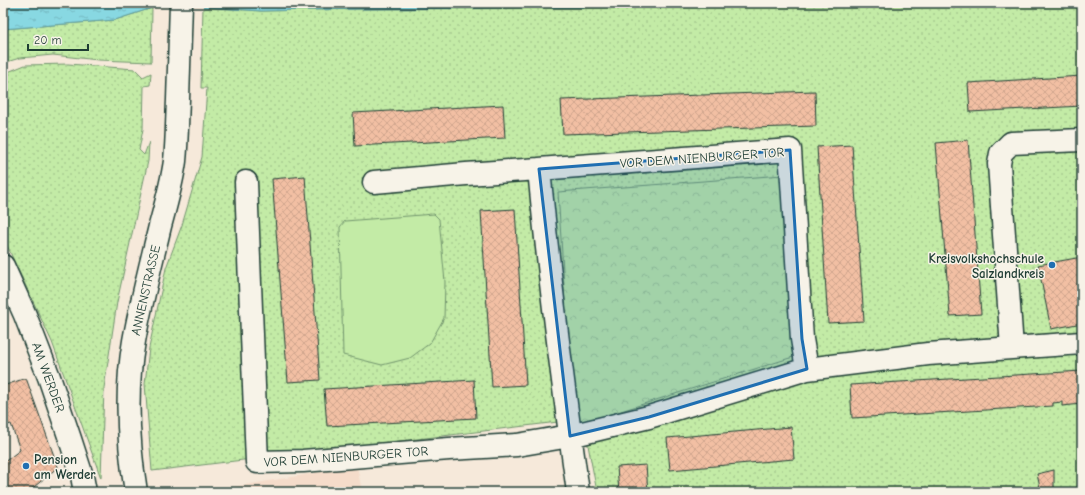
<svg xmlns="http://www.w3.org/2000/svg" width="1085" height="495" font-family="'Comic Neue',sans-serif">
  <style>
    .built { fill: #f5dcca }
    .grass { fill: url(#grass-dots); stroke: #71946d }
    .forest { fill: url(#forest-crowns); stroke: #71946d }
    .park { fill: #c3eba6; stroke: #71946d }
    .water { fill: url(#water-ripples); stroke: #5e9a9c }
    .pier { fill: #f6e9da }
    .building { fill: url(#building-cross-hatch); stroke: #1f3d34 }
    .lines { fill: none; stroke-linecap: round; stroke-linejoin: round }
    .street-casing { stroke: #1f3d34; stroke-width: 25 }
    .secondary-casing { stroke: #1f3d34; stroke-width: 25 }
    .street { stroke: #f7f3e8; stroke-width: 22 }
    .secondary { stroke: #f7f3e8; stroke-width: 22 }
    .marked { fill: #1f6fb2; fill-opacity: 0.2; stroke: #1f6fb2; stroke-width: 3; stroke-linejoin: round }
    .poi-dot { fill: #1f6fb2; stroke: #f7f3e8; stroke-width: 1.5 }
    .labels { text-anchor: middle; stroke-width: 3; stroke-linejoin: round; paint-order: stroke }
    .street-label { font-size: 13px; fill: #1f3d34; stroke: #f7f3e8 }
    .poi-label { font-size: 13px; font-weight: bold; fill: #1f3d34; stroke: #f7f3e8; text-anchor: end }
  </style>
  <defs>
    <pattern id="grass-dots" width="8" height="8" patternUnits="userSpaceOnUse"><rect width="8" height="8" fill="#c3eba6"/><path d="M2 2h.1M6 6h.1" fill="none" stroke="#a7ca90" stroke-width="1.8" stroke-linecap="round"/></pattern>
    <pattern id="forest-crowns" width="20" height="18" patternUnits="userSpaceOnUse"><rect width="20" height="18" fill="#c3eba6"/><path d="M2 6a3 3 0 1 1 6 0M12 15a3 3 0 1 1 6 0" fill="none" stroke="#a7ca90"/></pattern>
    <pattern id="water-ripples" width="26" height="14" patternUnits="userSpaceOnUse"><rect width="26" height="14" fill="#88d8e2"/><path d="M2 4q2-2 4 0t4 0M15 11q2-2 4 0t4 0" fill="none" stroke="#75bac2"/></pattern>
    <pattern id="building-cross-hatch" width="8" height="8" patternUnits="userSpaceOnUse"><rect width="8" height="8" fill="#f2bfa3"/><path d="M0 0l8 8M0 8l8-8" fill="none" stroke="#cfa58d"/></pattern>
  </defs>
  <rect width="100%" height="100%" fill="#f6e9da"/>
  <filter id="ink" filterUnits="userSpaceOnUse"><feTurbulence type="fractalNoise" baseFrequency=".025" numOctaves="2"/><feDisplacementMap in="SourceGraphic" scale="8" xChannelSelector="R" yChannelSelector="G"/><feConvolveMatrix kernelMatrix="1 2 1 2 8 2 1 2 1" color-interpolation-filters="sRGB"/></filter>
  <g filter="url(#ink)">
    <path class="built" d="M357 466 362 492H204Z"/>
    <path class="grass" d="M952 3H1082V477L1079 478 1082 489V492H597L583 419 152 471 145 384 149 348 166 268 182 225 202 157 207 88H201L203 7 261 11 360 9 939 4Z
      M152 8 151 62 98 60 53 55 20 58 3 63V29L115 20Z
      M68 64 135 69 143 77 151 73 150 85 144 86 143 129 139 150 144 155 149 142 148 161 117 302 104 388 101 478 52 342 3 237V74L25 65Z"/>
    <path class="forest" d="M783 175 793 357 573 426 558 192Z"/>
    <path class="park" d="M434 214 439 219 445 282 444 318 430 343 410 358 382 365 343 355 340 227 345 221Z"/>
    <path class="water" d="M3 3H952L939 4 360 9 261 11 203 7 152 8 115 20 3 29Z"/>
    <path class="pier" d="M153 3H203V9L153 10Z"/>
    <path class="building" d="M1082 76V106L970 112 968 83Z
      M815 91 816 126 563 134 561 100Z
      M503 105 505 138 355 146 353 113Z
      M968 140 981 314 950 316 936 143Z
      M852 145 864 321 828 323 817 147Z
      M305 176 320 380 288 382 272 179Z
      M515 209 526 385 492 387 481 211Z
      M1082 257V323L1051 329 1038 265Z
      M1082 371V404L1062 406V402L1053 403V406L852 418 850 385Z
      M26 378 58 467 28 492H3V463L20 450 11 424 7 425 3 414V386Z
      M474 380 476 418 327 426 324 389Z
      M791 427 794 459 670 470 667 438Z
      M646 465 648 492H619L617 467Z
      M1054 470V492H1041L1037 474Z"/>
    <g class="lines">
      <g class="street-casing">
        <path id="street" d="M539 169C549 277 563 385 578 492
          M246 182 257 462 303 461 449 449 517 445 570 436 649 417 807 369
          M374 182 466 174 539 169 790 150 802 339 807 369 928 354 1082 343
          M3 266 25 315 49 377 70 439 82 476 85 492
          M1012 348 999 164 1001 153 1011 143 1082 140"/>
      </g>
      <g class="secondary-casing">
        <path id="secondary" d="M136 492C128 443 125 391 134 341 141 302 151 264 160 226 166 204 172 183 175 161 177 141 177 120 178 100 179 68 180 35 181 3"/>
      </g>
      <use href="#street" class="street"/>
      <use href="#secondary" class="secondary"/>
    </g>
  </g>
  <path class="marked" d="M790 150 802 339 807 369 649 417 570 436 539 169Z"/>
  <g class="poi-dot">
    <circle cx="1052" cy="265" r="4"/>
    <circle cx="26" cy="466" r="4"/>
  </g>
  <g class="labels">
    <g class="street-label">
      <text transform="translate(702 157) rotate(-4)" y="5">VOR DEM NIENBURGER TOR</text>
      <text transform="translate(145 290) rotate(-77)" y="5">ANNENSTRASSE</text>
      <text transform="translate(49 377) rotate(70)" y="5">AM WERDER</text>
      <text transform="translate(346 456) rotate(-4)" y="5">VOR DEM NIENBURGER TOR</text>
    </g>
    <g class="poi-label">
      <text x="1044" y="263">Kreisvolkshochschule<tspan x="1044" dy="15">Salzlandkreis</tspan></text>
      <text x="34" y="464" text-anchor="start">Pension<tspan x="34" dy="15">am Werder</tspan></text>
    </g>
  </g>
  <rect width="1085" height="495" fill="none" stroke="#f7f3e8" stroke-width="16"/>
  <rect x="8" y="8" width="1069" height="479" fill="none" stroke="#1f3d34" stroke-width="1.5" filter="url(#ink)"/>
  <path d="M28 44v6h60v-6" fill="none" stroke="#1f3d34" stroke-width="2"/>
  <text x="34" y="44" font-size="12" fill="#1f3d34" stroke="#f7f3e8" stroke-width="3" paint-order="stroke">20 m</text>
</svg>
